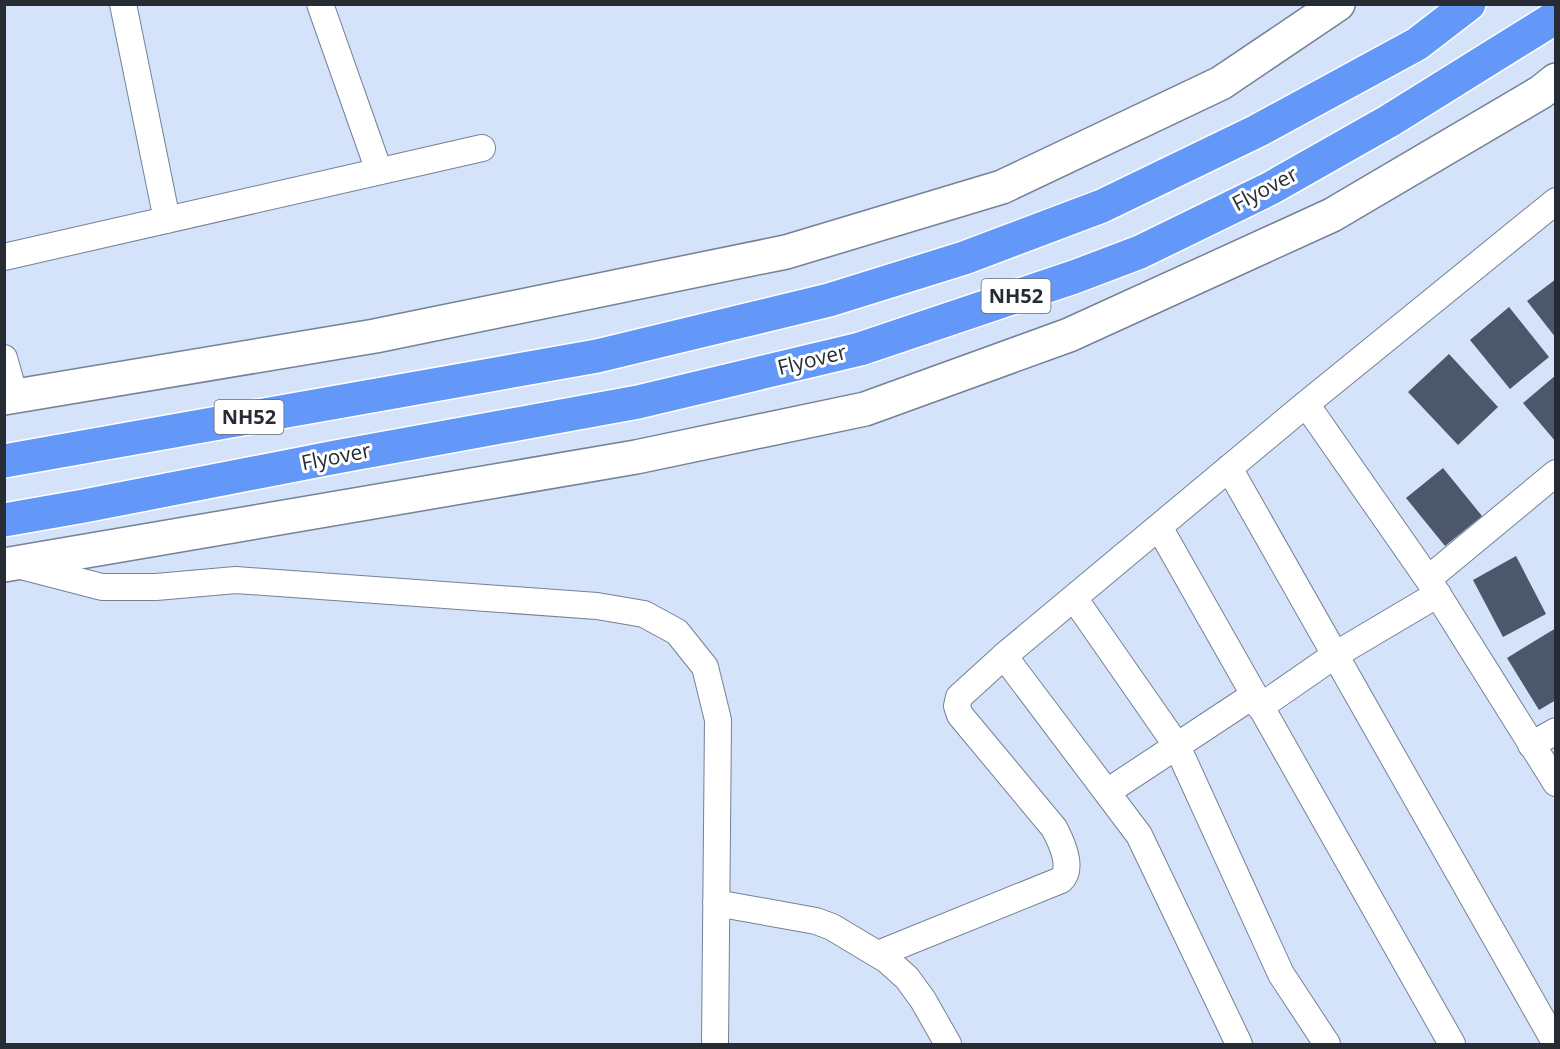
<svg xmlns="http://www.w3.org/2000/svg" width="1560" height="1049" font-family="'Open Sans',sans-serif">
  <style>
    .building { fill: #4c576b }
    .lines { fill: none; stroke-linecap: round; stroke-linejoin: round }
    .street-casing { stroke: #748196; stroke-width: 28 }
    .secondary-casing { stroke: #748196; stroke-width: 36 }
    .highway-casing { stroke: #fff; stroke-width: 36 }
    .street { stroke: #fff; stroke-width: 26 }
    .secondary { stroke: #fff; stroke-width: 33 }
    .highway { stroke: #6397f8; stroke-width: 33 }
    .labels { text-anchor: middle; stroke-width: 6; stroke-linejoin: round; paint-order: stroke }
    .shield { fill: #fff; stroke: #676b71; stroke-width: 1.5 }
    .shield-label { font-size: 20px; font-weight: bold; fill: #262b34 }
    .street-label { font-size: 21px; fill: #262b34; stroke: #fff }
  </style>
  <rect width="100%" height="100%" fill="#d4e2fa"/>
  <path class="building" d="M1556 279V338L1527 301Z
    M1509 307 1549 357 1510 389 1470 340Z
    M1449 354 1498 407 1458 445 1408 392Z
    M1556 375V442L1523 403Z
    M1443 468 1482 516 1445 546 1406 498Z
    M1516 556 1546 614 1503 637 1473 580Z
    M1556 628V700L1539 710 1507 658Z"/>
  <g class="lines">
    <g class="street-casing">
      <path id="street" d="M123 4 167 220
        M320 4 379 171
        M1556 201 1306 404 1428 579 1556 783
        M4 257 482 148
        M4 358 15 397
        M1229 468 1556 1044
        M1159 527 1452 1044
        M17 565 102 587H156L236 580 597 606 644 614 677 632 705 667 718 720 715 1044
        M1428 579 1556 473
        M1074 598 1177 746 1281 974 1327 1044
        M1004 656 1139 835 1239 1044
        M1260 707 1335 655 1438 594
        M1531 745 1556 731
        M1107 792 1254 695
        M716 903 816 921 832 927 887 960 907 978 923 1000 948 1044
        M878 954 1061 880C1074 868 1061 841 1054 828L960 715 957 706 959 697 1004 656 1306 404"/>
    </g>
    <g class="secondary-casing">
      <path id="secondary" d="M4 398 375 336 786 252 1002 187 1221 83 1338 4
        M4 565 636 457 865 409 1069 335 1332 215 1541 92 1556 80"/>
    </g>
    <g class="highway-casing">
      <path id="highway" d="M4 461 597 356 829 300 964 258 1102 206 1257 131 1417 44 1469 4
        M4 520 84 506 336 457 638 402 860 349 1074 277 1140 252 1271 188 1389 121 1556 17"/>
    </g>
    <use href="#street" class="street"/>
    <use href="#secondary" class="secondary"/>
    <use href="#highway" class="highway"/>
  </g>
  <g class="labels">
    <g class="shield">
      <rect x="981.5" y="279" width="69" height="34" rx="4.5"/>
      <rect x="214.5" y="400" width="69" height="34" rx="4.5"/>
    </g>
    <g class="shield-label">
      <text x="1016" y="303">NH52</text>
      <text x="249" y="424">NH52</text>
    </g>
    <g class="street-label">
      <text transform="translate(1265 189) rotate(-28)" y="7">Flyover</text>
      <text transform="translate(812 360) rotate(-14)" y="7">Flyover</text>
      <text transform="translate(336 457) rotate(-11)" y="7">Flyover</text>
    </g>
  </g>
  <rect width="1560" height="1049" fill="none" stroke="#262b34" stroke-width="12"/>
</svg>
